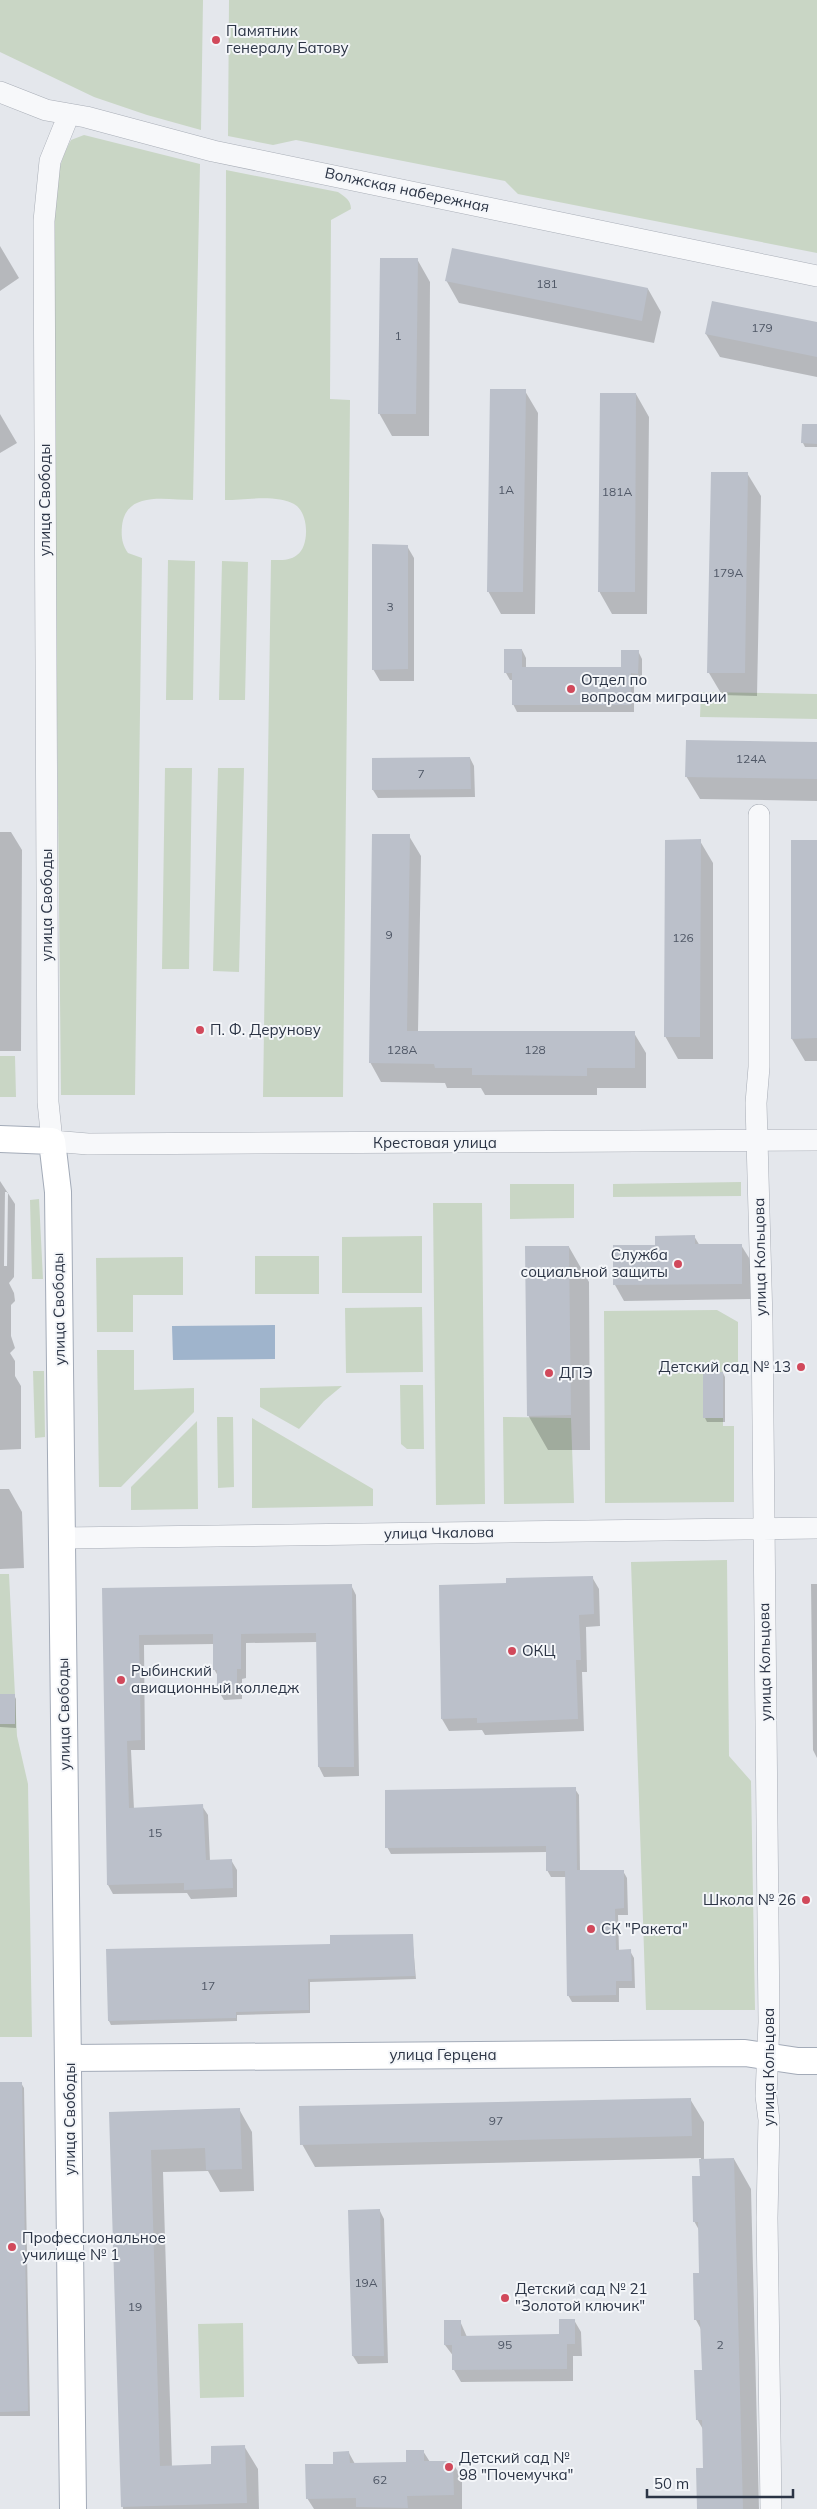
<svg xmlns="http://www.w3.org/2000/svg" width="817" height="2509" font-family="Mulish,sans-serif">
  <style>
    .green { fill: #c9d6c5 }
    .water { fill: #9fb4cc }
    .shadow { fill: #0003; fill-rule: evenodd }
    .building { fill: #bbc0ca }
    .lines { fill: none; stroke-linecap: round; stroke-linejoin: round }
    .minor-casing { stroke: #a9aeb7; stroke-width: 22 }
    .major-casing { stroke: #a3abb8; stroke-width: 28 }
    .minor { stroke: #f7f8fa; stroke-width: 21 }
    .major { stroke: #fff; stroke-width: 26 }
    .poi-dot { fill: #d1495b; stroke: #f4f6f9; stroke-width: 2 }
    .labels { text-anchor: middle; stroke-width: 4; stroke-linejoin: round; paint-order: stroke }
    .number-label { font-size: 12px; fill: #4f5766 }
    .poi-label { font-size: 15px; fill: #2b3445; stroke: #f4f6f9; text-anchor: start }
    .street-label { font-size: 15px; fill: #2b3445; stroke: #f4f6f9 }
  </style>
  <rect width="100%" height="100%" fill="#e4e7ec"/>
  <path class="green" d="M0 0H203L201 130 147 115 94 97 0 52Z
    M229 0H817V253L518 194 505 181 296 140 273 145 228 136Z
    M84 135 200 164 193 500C166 500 126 490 122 526 121 536 122 545 128 553L142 558 135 1095H61L52 221C54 192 57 165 71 140Z
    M226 170 338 192C345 197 351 200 351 209L331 220 330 399 350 400 343 1097H263L271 560C279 560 290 561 297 555 310 546 309 512 294 504 276 494 245 500 225 500Z
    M168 560 195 561 193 700H166Z
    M222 561 248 562 245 700H219Z
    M701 692 817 694V719L700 717Z
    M165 768H192L189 969H162Z
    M218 768H244L239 972 213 971Z
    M0 1056H15L16 1097H0Z
    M741 1182V1196L613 1197V1184Z
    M510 1184H574V1218L510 1219Z
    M39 1199 43 1279H32L30 1200Z
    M433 1203H482L485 1504 436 1505Z
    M422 1236V1293H342V1237Z
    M255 1256H319V1294H255Z
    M183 1257V1295H133V1332H97L96 1258Z
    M422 1307 423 1372 346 1373 345 1308Z
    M717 1310 738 1322V1363H723V1372H703V1418H723V1426H734V1502L605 1503 604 1311Z
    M97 1350H134V1390L194 1388V1412L121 1487H99Z
    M33 1371H44L45 1437 35 1438Z
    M400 1385H423L424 1449H407L401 1444Z
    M342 1386 324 1401 299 1429 260 1407V1388Z
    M217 1417H233L234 1487 218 1488Z
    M503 1417 571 1418 574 1503 504 1504Z
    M252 1418 373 1489V1506L252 1508Z
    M197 1421 198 1509 131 1510V1487Z
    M727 1560 729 1756 751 1781 755 2010H646L631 1562Z
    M0 1574H9L17 1736 28 1784 32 2037H0Z
    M243 2323 244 2397 200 2398 198 2324Z"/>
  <path class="water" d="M275 1325V1359L173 1360 172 1326Z"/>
  <path class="shadow" d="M0 246 19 278 0 291Z
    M417 259 430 282 429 436H392L379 413Z
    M446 280 648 289 661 312 654 343 459 303Z
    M817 324V377L720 357 706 334Z
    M525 391 538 413 535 614H501L488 591Z
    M636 394 649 417 647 614H612L599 591Z
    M0 414 17 443 0 453Z
    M803 425 817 426V447H805L803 443Z
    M747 473 761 496 757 696 722 695 709 673Z
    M407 546 414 558V681H380L373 669Z
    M522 650 526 658V668H622L638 651 642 659V681H634V712H517L513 704V680H510L506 673Z
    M817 744V801L700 799 686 776Z
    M470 758 474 766 475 797 378 798 373 790Z
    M0 832H11L22 850 21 1051H0Z
    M409 836 421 856 418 1032 634 1033 646 1053V1088H597V1095H485L481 1088H447L445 1083 381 1082 370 1062Z
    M700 841 713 863V1059H678L665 1036Z
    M817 841V1061H805L792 1039Z
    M0 1181 15 1204 14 1277 9 1283 14 1293 15 1301 11 1305V1336L15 1348 10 1353 15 1361V1376L21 1386V1449L0 1450ZM5 1192H8L7 1266H4Z
    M694 1236 700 1246 741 1245 751 1261V1299L624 1301 615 1285 656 1246Z
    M569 1247 589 1282 590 1450H548L528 1415Z
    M704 1373H723L725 1377V1422H707L705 1418Z
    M0 1489H9L22 1512 24 1568 0 1569Z
    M592 1577 599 1589 600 1626 586 1627 587 1672H582L584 1731 485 1735 482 1730 449 1731 442 1719Z
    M811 1584H817V1758L813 1750Z
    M351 1585 356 1595 359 1776 324 1777 319 1767 317 1642 246 1643V1678L242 1679V1699L224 1700 218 1690V1676L214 1669V1644L144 1645 145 1750H131L134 1809 202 1806 208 1815 210 1861 231 1860 237 1870V1897L191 1899 187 1893 113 1894 108 1885 103 1589Z
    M0 1695H14L16 1699V1728L0 1727Z
    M575 1789 579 1795 580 1872 623 1871 627 1878 628 1915H618L619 1951H630L634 1958 635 1988H619V2002H572L568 1995 566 1877H551L547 1870V1852L391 1854 387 1847Z
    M412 1935 416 1979 310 1982V2013L237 2015V2021L111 2025 109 2021 331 1945Z
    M0 2083H21L24 2088 30 2416H0Z
    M690 2099 704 2122V2160L734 2159 751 2189 759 2509H698L705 2469 704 2431 697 2419 703 2371 702 2331 696 2320 700 2274 699 2230 694 2221 701 2177V2158L315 2167 302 2144Z
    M239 2109 252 2132 254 2191 220 2192 208 2171 163 2172 172 2467 212 2466 244 2446 258 2469 259 2509H123L111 2113Z
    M380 2211 384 2219 388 2363 358 2364 353 2356Z
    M574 2320 581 2332 582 2356H573V2381L461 2382 454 2370V2357L445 2345V2321H460L467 2337 561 2335Z
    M423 2451 430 2462H452L462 2478V2509H314L307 2498 335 2465 349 2453 355 2464 408 2463Z"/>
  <path class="building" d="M452 248 648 288 642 321 445 281Z
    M380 258H418L416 414H378Z
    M712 301 817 322V357L705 334Z
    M490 389H526L523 592H487Z
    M600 393H636L635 592H598Z
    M802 424H817V444L801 443Z
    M711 472H748L745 673H707Z
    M372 544 408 545V669L372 670Z
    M504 649H522V667H621V650H639L638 674 631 673V705H512V673H504Z
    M686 740 817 742V779L685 777Z
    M470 757 471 789 372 790V758Z
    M372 834H410L407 1031H635V1068H587V1076L472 1075V1068H435L434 1064 369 1063Z
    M701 839 700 1037H664L665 840Z
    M791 840H817V1038L791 1039Z
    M695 1235V1244H742V1284L613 1285V1245H655V1236Z
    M525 1246H569L571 1415 527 1416Z
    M703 1372H723V1418H703Z
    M593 1576 594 1614 579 1615 581 1660H576L578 1719 477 1723V1718L441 1719 439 1585 506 1583V1578Z
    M352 1584 354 1767H318L316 1633 241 1634V1669H237V1690H217V1670H213V1634L139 1635 141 1740 127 1741 129 1808 203 1804 206 1860 232 1859 233 1888 184 1890V1883L107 1885 102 1588Z
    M0 1694H15V1724H0Z
    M576 1787 577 1870H571H624V1908L615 1909 616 1950 631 1949 632 1981H616V1995L567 1996 565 1871H546V1846L385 1848V1790Z
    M413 1934 415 1976 308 1979 309 2010 236 2012V2018L108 2021 106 1949 330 1944V1935Z
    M0 2082H22L28 2411 0 2412Z
    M691 2098 692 2136 300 2145 299 2106Z
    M240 2108 242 2169 206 2170 205 2148 151 2150 160 2466 211 2464V2446L245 2445 247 2503 121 2507 109 2112Z
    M734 2158 743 2509H697L696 2468H703L702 2420H696L694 2370H702L700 2320H694L693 2273H699L698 2222H693L692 2176H700L699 2159Z
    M380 2209 384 2356H352L348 2210Z
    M559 2319H575V2344H567V2369L452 2370V2345H444V2320H461V2336L559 2334Z
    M406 2450H424V2461H453L454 2495 407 2496 408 2508 356 2507V2498L306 2499 305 2464H333V2452L349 2451 350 2463 406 2462Z"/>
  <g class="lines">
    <g class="minor-casing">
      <path id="minor" d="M0 92 46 110 86 117 213 151 817 276
        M69 114 50 161 44 221 48 1102 52 1141 88 1144 817 1140
        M759 815V1067L756 1103 762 1321 769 2022 766 2096 769 2120 767 2218 771 2509
        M62 1538 817 1528"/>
    </g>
    <g class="major-casing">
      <path id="major" d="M0 1139 52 1141 58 1192 73 2509
        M69 2058 745 2053 798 2061H817"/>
    </g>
    <use href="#minor" class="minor"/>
    <use href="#major" class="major"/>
  </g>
  <g class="poi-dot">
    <circle cx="216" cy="40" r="5"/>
    <circle cx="571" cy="689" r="5"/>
    <circle cx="200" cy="1030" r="5"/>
    <circle cx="678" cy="1264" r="5"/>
    <circle cx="801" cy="1367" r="5"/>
    <circle cx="549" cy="1373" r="5"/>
    <circle cx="512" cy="1651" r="5"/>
    <circle cx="121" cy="1680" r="5"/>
    <circle cx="806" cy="1900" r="5"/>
    <circle cx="591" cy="1929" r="5"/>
    <circle cx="12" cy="2247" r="5"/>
    <circle cx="505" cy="2298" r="5"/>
    <circle cx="449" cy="2467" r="5"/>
  </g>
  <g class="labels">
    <g class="number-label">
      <text x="547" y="288">181</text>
      <text x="762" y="332">179</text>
      <text x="398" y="340">1</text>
      <text x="506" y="494">1А</text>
      <text x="617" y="496">181А</text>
      <text x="728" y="577">179А</text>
      <text x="390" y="611">3</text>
      <text x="751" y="763">124А</text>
      <text x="421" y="778">7</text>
      <text x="389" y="939">9</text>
      <text x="683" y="942">126</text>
      <text x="402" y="1054">128А</text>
      <text x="535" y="1054">128</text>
      <text x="155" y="1837">15</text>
      <text x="208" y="1990">17</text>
      <text x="496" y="2125">97</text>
      <text x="366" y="2287">19А</text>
      <text x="135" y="2311">19</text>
      <text x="505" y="2349">95</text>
      <text x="720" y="2349">2</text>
      <text x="380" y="2484">62</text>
    </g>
    <g class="poi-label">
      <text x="226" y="36">Памятник<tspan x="226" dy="17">генералу Батову</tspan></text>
      <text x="581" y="685">Отдел по<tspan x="581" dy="17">вопросам миграции</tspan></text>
      <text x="210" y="1035">П. Ф. Дерунову</text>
      <text x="668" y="1260" text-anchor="end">Служба<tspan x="668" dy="17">социальной защиты</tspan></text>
      <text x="791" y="1372" text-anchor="end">Детский сад № 13</text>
      <text x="559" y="1378">ДПЭ</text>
      <text x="522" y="1656">ОКЦ</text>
      <text x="131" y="1676">Рыбинский<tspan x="131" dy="17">авиационный колледж</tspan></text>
      <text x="796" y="1905" text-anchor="end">Школа № 26</text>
      <text x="601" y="1934">СК "Ракета"</text>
      <text x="22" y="2243">Профессиональное<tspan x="22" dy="17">училище № 1</tspan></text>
      <text x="515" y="2294">Детский сад № 21<tspan x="515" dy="17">"Золотой ключик"</tspan></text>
      <text x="459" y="2463">Детский сад №<tspan x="459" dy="17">98 "Почемучка"</tspan></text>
    </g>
    <g class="street-label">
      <text transform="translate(407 190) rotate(12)" y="5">Волжская набережная</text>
      <text transform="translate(45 500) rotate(-90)" y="5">улица Свободы</text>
      <text transform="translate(47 905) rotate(-90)" y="5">улица Свободы</text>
      <text x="435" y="1148">Крестовая улица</text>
      <text transform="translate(760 1257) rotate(-91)" y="5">улица Кольцова</text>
      <text transform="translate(59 1309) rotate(-91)" y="5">улица Свободы</text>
      <text transform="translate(439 1533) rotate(-1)" y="5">улица Чкалова</text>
      <text transform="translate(765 1662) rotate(-91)" y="5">улица Кольцова</text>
      <text transform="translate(64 1714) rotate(-91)" y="5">улица Свободы</text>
      <text x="443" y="2060">улица Герцена</text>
      <text transform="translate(769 2067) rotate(-90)" y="5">улица Кольцова</text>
      <text transform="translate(70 2119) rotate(-90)" y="5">улица Свободы</text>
    </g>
  </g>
  <path d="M647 2489v8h146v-8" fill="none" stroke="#2b3445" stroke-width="2.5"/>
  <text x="654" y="2489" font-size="15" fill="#2b3445" stroke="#f4f6f9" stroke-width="4" paint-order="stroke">50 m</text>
</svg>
